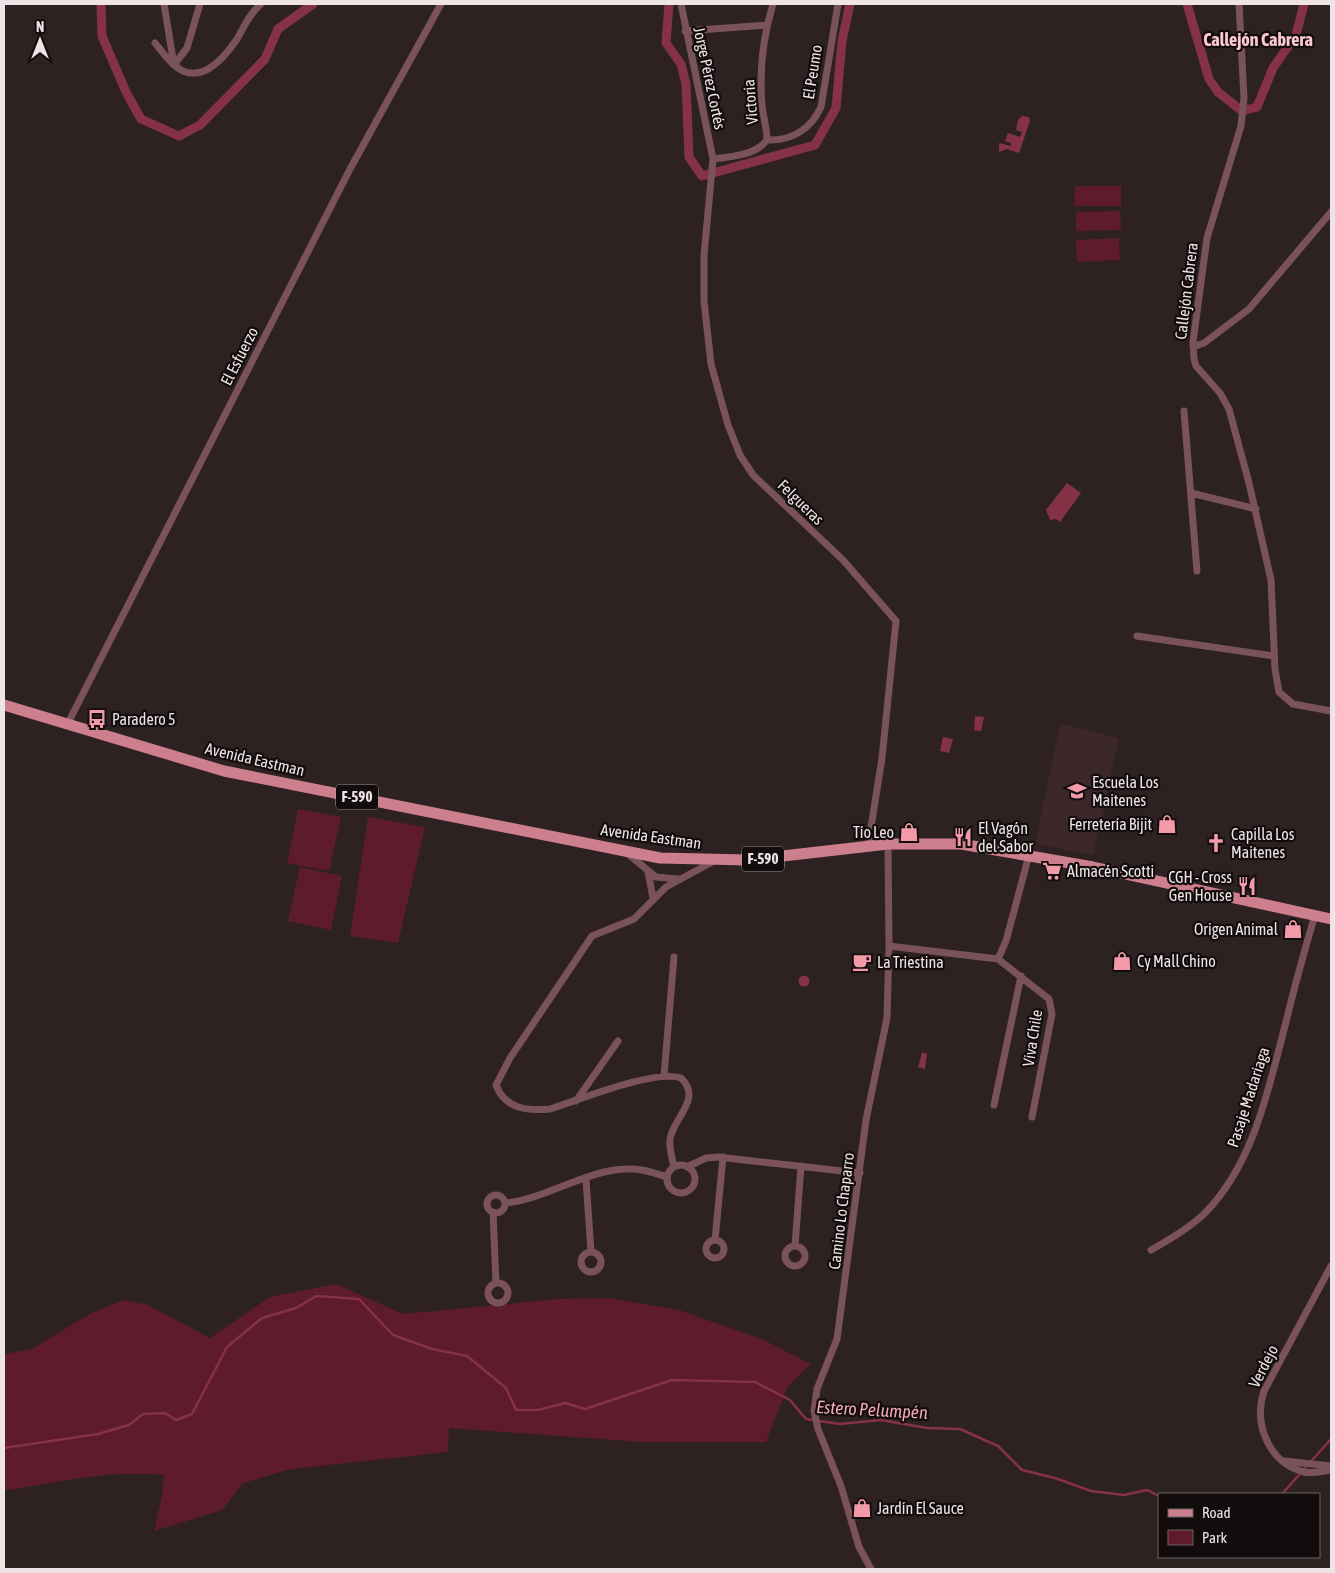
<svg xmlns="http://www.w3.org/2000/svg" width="1335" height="1573" font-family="'Asap Condensed',sans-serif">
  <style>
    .built { fill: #3c282b }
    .green { fill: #5e1b2c }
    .water { fill: #863246 }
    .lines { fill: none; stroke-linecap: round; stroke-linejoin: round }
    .stream { stroke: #863246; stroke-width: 2.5 }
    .canal { stroke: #863246; stroke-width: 9 }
    .street { stroke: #795359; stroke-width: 7 }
    .primary { stroke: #ce7f8d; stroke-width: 11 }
    .labels { text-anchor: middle; stroke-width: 4.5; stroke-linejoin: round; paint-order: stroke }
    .shield { fill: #120c0d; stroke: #aca3a4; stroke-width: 1 }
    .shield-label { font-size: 15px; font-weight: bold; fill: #eee4e5 }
    .street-label { font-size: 16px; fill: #eee4e5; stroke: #120c0d }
    .poi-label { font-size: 16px; fill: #eee4e5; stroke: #120c0d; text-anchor: start }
    .neighbourhood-label { font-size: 18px; font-weight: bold; fill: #fdc9d1; stroke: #120c0d }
    .water-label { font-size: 18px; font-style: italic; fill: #f2a8b4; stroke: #120c0d }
  </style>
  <rect width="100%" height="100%" fill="#2e2122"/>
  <path class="built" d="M1060 724 1119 738 1093 855 1035 844Z"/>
  <path class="green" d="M1075 186H1121V206H1074Z
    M1120 211 1121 230 1076 231V212Z
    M1119 238 1120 260 1077 262 1076 240Z
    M298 809 341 817 329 871 287 863Z
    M368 817 425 827 398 943 350 936Z
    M300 867 342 876 331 930 288 921Z
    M336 1284 403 1314 559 1299 609 1298 679 1310 762 1339 811 1364 788 1386 766 1442H642L449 1428 448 1452 291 1469 243 1483 222 1510 154 1531 162 1496 164 1475C113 1470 66 1480 16 1489L4 1490V1354L32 1349 91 1313 124 1300 148 1305 210 1338 270 1297Z"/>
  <path class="water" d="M1022 116 1029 117 1030 121 1019 153 1007 149 999 152V143L1011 146V143L1005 141 1008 133 1020 137 1022 132 1016 130 1018 120Z
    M1067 483 1081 493 1060 522 1056 519 1050 520 1046 510Z
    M975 716 984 717 981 731 974 730Z
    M943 737 953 739 949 753 940 751Z
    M798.5 981a5.5 5.5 0 1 1 11 0a5.5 5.5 0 1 1-11 0Z
    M922 1052 927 1054 925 1069 918 1067Z"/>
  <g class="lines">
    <path class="stream" d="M4 1448 98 1434 129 1425 143 1414 165 1413 176 1420 192 1414 227 1347 262 1318 296 1308 316 1296 359 1299 393 1335 432 1349 467 1356 506 1388 516 1410H538L565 1403 585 1409 672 1380 755 1382 790 1400 806 1419 840 1424 881 1420 927 1428 960 1429 998 1446 1022 1470 1055 1478 1091 1491 1124 1495 1147 1490 1159 1496
      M1282 1494 1331 1439"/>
    <path class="canal" d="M101 4 102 36 126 92 141 119 179 136 200 125 265 59 278 29 313 4
      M669 4 666 43 681 64 686 84 689 157 702 176 815 145 836 108 842 41 850 4
      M1187 4 1209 79 1218 92 1242 111 1257 107 1273 68 1296 35 1304 4"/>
    <path class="street" d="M164 4 174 65
      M681 4 713 159 704 255V301L711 364 728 425 740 455 753 475 843 560 896 621 882 758 868 846
      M1239 4 1244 98 1241 126 1207 238 1193 342 1194 359 1196 366 1220 393 1229 409 1249 483 1271 580 1275 669 1279 692 1293 704 1331 711
      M685 31 766 25
      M155 43C161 50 166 58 173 64 198 88 223 60 237 39 244 27 250 13 261 4
      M174 65 187 48 200 4
      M767 140C792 141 811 129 821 107L838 4
      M713 159C731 157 756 155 767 140 767 128 763 116 762 105 759 70 763 37 773 4
      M1193 347 1204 343 1249 309 1331 212
      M1184 411 1197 571
      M1191 493 1256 509
      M1137 636 1274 656
      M68 723 350 169 441 4
      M628 854 656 877 678 879
      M648 872 653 898
      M889 946 998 959 1049 999 1052 1014 1032 1117
      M998 959 1006 941 1029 855
      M664 1076 674 957
      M576 1101 618 1041
      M994 1105 1021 976
      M667 1179a14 14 0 1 1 28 0a14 14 0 1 1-28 0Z
      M674 1167C672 1158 669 1148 670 1139 673 1118 703 1099 681 1078 654 1069 579 1100 550 1109 527 1111 505 1109 496 1085L510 1058 592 936 634 919 666 887 714 861
      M687 1167 706 1158 718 1157 860 1173
      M586 1179 591 1252
      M487 1204a9 9 0 1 1 18 0a9 9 0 1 1-18 0Z
      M505 1203C548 1199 586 1169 629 1169 642 1168 654 1173 667 1177
      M493 1212 496 1283
      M715 1240 723 1157
      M706 1249a9 9 0 1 1 18 0a9 9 0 1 1-18 0Z
      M795 1246 801 1166
      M785 1256a10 10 0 1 1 20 0a10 10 0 1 1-20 0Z
      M1151 1250C1169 1240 1188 1229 1204 1214 1255 1163 1269 1086 1287 1018 1295 984 1305 949 1315 915
      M581 1262a10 10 0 1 1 20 0a10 10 0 1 1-20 0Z
      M1331 1266 1264 1391C1253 1424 1269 1463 1304 1472 1313 1474 1323 1471 1331 1470
      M488 1293a10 10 0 1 1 20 0a10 10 0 1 1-20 0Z
      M1284 1461 1331 1466
      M871 1569 859 1547 841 1486 818 1429 814 1411 817 1389 837 1339 866 1120 887 1018 889 946 888 844"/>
    <path class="primary" d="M4 705 224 771 660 858 748 860 888 844H961L1093 867 1331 919"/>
  </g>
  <defs>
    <g id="bus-bare" transform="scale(1.5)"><path d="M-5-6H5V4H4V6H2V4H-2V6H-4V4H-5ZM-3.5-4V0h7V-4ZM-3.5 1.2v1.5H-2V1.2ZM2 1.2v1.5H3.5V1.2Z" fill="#f39aa9" stroke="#120c0d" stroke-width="2.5" paint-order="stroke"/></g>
    <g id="school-bare" transform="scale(1.5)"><path d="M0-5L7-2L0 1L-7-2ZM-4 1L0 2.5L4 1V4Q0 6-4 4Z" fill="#f39aa9" stroke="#120c0d" stroke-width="2.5" paint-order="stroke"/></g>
    <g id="shop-bare" transform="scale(1.5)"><path d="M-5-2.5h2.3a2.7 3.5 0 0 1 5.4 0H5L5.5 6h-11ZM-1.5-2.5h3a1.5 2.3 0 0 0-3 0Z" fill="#f39aa9" stroke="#120c0d" stroke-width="2.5" paint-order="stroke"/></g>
    <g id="restaurant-bare" transform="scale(1.5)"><path d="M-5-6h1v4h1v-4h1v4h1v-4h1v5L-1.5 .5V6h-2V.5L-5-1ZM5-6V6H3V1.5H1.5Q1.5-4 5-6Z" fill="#f39aa9" stroke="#120c0d" stroke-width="2.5" paint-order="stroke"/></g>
    <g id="church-bare" transform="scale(1.5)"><path d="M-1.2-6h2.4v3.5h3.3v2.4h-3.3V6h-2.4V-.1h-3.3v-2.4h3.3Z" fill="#f39aa9" stroke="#120c0d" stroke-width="2.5" paint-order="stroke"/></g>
    <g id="supermarket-bare" transform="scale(1.5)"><path d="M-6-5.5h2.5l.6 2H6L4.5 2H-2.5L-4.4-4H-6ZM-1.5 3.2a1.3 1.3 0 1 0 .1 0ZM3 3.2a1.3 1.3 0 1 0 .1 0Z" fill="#f39aa9" stroke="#120c0d" stroke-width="2.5" paint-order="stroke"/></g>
    <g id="cafe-bare" transform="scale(1.5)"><path d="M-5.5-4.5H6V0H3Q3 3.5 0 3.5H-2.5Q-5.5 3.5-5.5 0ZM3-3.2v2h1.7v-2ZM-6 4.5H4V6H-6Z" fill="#f39aa9" stroke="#120c0d" stroke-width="2.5" paint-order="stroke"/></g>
  </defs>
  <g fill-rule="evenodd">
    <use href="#bus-bare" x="97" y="719"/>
    <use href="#school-bare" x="1077" y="791"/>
    <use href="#shop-bare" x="1167" y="824"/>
    <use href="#shop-bare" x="909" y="832"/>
    <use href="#restaurant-bare" x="963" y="837"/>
    <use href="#church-bare" x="1216" y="843"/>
    <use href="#supermarket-bare" x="1052" y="871"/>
    <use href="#restaurant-bare" x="1247" y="886"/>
    <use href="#shop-bare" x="1293" y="929"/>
    <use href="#shop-bare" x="1122" y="961"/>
    <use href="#cafe-bare" x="862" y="962"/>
    <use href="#shop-bare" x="862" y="1508"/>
  </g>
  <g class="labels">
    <g class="shield">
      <rect x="336" y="784.5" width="42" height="25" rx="4"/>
      <rect x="742" y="846.5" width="42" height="25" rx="4"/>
    </g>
    <g class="shield-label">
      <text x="357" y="802">F-590</text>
      <text x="763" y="864">F-590</text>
    </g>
    <g class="street-label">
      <text transform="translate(812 72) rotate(-81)" y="6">El Peumo</text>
      <text transform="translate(710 78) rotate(78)" y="6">Jorge Pérez Cortés</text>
      <text transform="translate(750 102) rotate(-95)" y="6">Victoria</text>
      <text transform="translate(1186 291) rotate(-83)" y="6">Callejón Cabrera</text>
      <text transform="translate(239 356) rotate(-63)" y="6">El Esfuerzo</text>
      <text transform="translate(801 502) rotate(44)" y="6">Felgueras</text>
      <text transform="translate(255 759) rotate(13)" y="6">Avenida Eastman</text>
      <text transform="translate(651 836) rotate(8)" y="6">Avenida Eastman</text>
      <text transform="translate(1032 1038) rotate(-81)" y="6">Viva Chile</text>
      <text transform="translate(1248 1097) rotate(-72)" y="6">Pasaje Madariaga</text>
      <text transform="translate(841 1211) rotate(-83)" y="6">Camino Lo Chaparro</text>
      <text transform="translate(1263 1366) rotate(-63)" y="6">Verdejo</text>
    </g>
    <g class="poi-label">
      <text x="112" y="725">Paradero 5</text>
      <text x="1092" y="788">Escuela Los<tspan x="1092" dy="18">Maitenes</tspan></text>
      <text x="1152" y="830" text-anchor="end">Ferretería Bijit</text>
      <text x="978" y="834">El Vagón<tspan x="978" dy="18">del Sabor</tspan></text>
      <text x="894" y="838" text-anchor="end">Tío Leo</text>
      <text x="1231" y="840">Capilla Los<tspan x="1231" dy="18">Maitenes</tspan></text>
      <text x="1067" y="877">Almacén Scotti</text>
      <text x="1232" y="883" text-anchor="end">CGH - Cross<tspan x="1232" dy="18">Gen House</tspan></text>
      <text x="1278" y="935" text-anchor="end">Origen Animal</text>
      <text x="1137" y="967">Cy Mall Chino</text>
      <text x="877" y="968">La Triestina</text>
      <text x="877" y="1514">Jardín El Sauce</text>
    </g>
    <g class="neighbourhood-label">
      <text x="1258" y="46">Callejón Cabrera</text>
    </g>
    <g class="water-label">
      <text transform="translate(872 1410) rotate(3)" y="6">Estero Pelumpén</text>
    </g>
  </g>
  <rect width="1335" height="1573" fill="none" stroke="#eee4e5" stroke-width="10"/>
  <rect x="1158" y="1493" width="162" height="65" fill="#120c0d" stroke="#6a6263"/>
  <rect x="1168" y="1509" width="25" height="8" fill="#ce7f8d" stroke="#6a6263"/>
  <text x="1202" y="1518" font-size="15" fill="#eee4e5">Road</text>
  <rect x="1168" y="1530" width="25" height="15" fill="#5e1b2c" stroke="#6a6263"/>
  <text x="1202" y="1543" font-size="15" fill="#eee4e5">Park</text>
  <g transform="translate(40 40)" stroke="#120c0d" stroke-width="4" paint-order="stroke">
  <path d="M0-4L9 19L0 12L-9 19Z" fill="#eee4e5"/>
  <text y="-8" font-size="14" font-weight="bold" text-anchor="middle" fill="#eee4e5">N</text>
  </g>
</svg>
